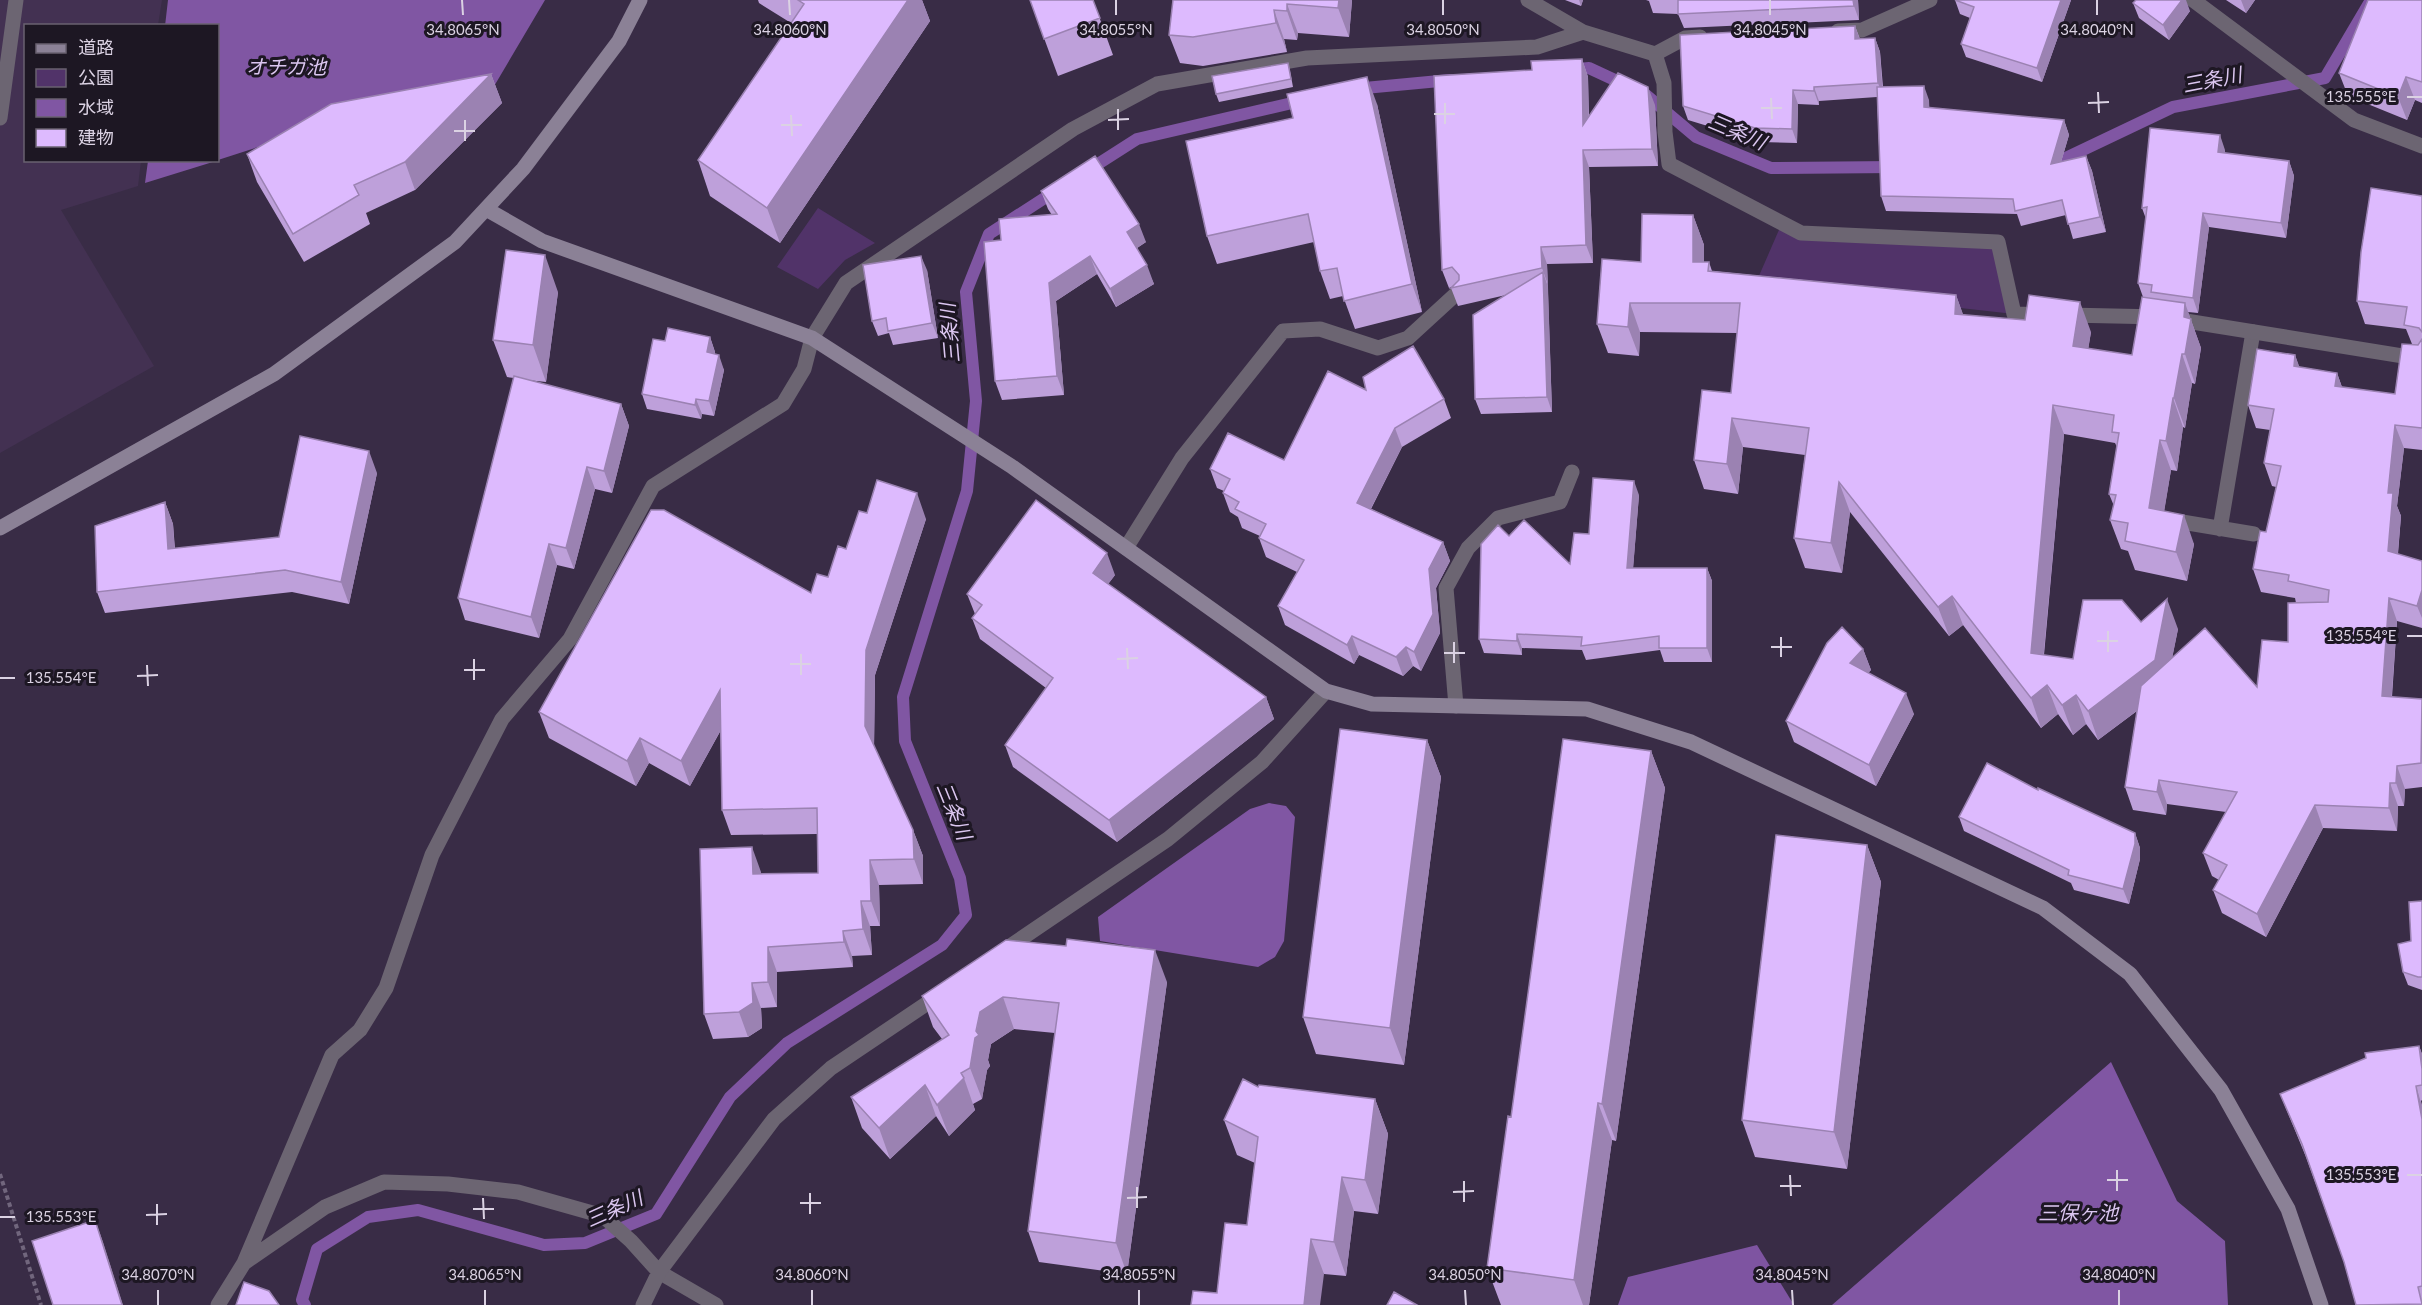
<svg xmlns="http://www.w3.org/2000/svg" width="2422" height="1305" font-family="Lato,'Noto Sans JP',sans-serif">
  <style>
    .built { fill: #433152 }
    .green { fill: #513369 }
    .forest { fill: #7e54a1 }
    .water { fill: #8056a3 }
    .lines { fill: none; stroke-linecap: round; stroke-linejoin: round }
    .stream { stroke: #8056a3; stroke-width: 12 }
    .path { stroke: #71667d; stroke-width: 4; stroke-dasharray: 4.5 3; stroke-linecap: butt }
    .lane { stroke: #6c6572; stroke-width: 15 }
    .street { stroke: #6c6572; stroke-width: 15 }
    .secondary { stroke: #8b8196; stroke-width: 15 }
    .wall { fill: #bea0da }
    .shaded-wall { fill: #9b82b2 }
    .building { fill: #ddbafe; stroke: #9b82b2; stroke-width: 1.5 }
    .ticks { fill: none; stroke: #dbd2e3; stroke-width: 2 }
    .labels { text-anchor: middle; stroke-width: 6; stroke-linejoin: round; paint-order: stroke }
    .water-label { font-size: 20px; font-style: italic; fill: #dbc6f0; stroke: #1d1723 }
    .ticks-label { font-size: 15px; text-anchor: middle; fill: #dbd2e3; stroke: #1d1723; stroke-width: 6; stroke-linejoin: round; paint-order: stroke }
  </style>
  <rect width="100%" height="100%" fill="#392c46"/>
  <path class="built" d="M0 0H162L158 25 26 26V160L141 161 138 186 61 210 154 366 0 453Z"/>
  <path class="green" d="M818 208 875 243 845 260 818 289 777 267Z
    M1782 223 1801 233 1998 242 2014 314 1755 285Z"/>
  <path class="forest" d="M1757 1245 1794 1305H1618L1628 1277Z"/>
  <path class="water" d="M168 0H545L493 88 461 81 218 160V26H165Z
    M148 161V160L216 161 145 183Z
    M1269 803 1286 806 1295 817 1284 941 1275 957 1258 967 1100 941 1098 917 1250 809Z
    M2111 1062 2177 1201 2225 1241 2228 1305H1832Z"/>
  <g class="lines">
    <path class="stream" d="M1569 70 1589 68 1645 94 1696 137 1771 168 1896 167
      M1354 89 1450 80
      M2049 166 2173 107 2325 78 2371 0
      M1087 171 1137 139 1305 100
      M305 1305 302 1300 317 1249 368 1217 418 1210 544 1245 585 1243 656 1214 730 1097 787 1043 942 945 966 915 960 878 905 741 903 697 967 491 976 401 966 292 989 234 1057 190"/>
    <path class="path" d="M0 1174 41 1305"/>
    <path class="lane" d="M0 118 16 0
      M2182 522 2254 534
      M2220 529 2253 332
      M659 1272 716 1305"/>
    <path class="street" d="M1528 0 1583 32 1655 54 1685 38 1700 37
      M2193 0 2354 120 2422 146
      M1838 31 1862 30 1930 0
      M1655 54 1664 83 1665 132 1669 164 1801 233 1998 242 2014 314 2161 317 2422 359
      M1126 548 1182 458 1283 331 1320 329 1378 348 1408 338 1456 294
      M1456 706 1446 588 1468 548 1498 518 1560 502 1572 472
      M1000 953 1168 839 1262 762 1326 691
      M244 1263 325 1207 384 1182 448 1184 518 1192 603 1216 631 1241 659 1272
      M218 1305 244 1263 332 1055 360 1030 386 988 432 855 502 719 570 639 653 486 783 404 804 369 812 338 846 283 1073 129 1157 84 1307 58 1537 47 1583 32
      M643 1305 659 1272 774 1119 831 1068 941 994"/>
    <path class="secondary" d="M486 209 542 241 812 338 1011 466 1326 691 1372 704 1587 709 1691 742 2043 908 2130 974 2221 1090 2288 1209 2321 1305
      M0 528 274 374 455 242 523 169 619 41 640 0"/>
  </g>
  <path class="wall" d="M758 0H922L930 21 780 243 710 196 698 160 791 23 759 3Z
    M1030 0H1093L1113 55 1058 76Z
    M1173 0H1352L1349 37 1298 33 1297 40 1284 39 1287 52 1203 66 1180 63 1169 35Z
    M1565 0H1583L1581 6Z
    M1646 0H1858L1859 20 1684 28 1678 14 1653 13 1649 1Z
    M1955 0H2071L2042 82 1966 57 1961 44 1970 18 1960 14Z
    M2226 0H2255L2246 13Z
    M2422 0V103L2415 100 2407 120 2348 96 2339 73Z
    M2133 3 2190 11 2169 40 2139 18Z
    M1855 26 1860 39 1875 38 1880 52 1883 87 1929 100V108L2064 120 2069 135 2061 162 2086 156 2092 171 2106 232 2073 239 2066 215 2021 226 2017 214 1886 211 1881 196 1877 97 1819 101V105L1798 104 1797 143 1760 142 1688 120 1683 106Z
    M1582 59 1588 77 1589 117 1655 105 1658 166 1589 167 1593 263 1547 264 1552 412 1481 414 1475 399 1506 295 1458 306 1451 288 1454 286 1449 288 1442 270 1532 70Z
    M1288 63 1290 71 1293 87 1219 102 1216 94Z
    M491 74 502 103 415 190 366 213 370 224 304 262 257 182 247 154Z
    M1377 104 1422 312 1355 329 1343 296 1330 299 1320 271 1314 242 1217 264 1207 236Z
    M2225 150V153L2289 161 2294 176 2286 238 2209 227 2198 313 2188 312 2201 348 2195 384 2192 383 2185 428 2183 427 2177 471 2171 470 2164 511 2194 544 2187 581 2135 570 2128 551 2121 549 2110 520 2114 506 2109 494 2117 447 2115 443 2064 434 2044 655 2073 659 2141 622 2178 629 2172 658 2257 687 2288 642 2296 603 2295 598 2261 592 2253 569 2266 532 2276 487 2272 486 2264 463 2270 430 2256 428 2248 405 2295 355 2299 367 2337 373 2342 387 2395 394 2412 344 2406 329 2365 324 2357 301 2422 196V450L2404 448 2397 506 2401 516 2398 554 2422 561V628L2397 621 2392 697 2422 699V787L2405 789 2404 806H2398L2397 831 2323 828 2266 937 2222 913 2213 890 2219 880 2212 876 2203 853 2226 812 2167 804 2166 815 2133 810 2125 787 2137 711 2098 740 2086 724 2073 735 2058 714 2041 728 1963 625 1949 636 1850 512 1842 573 1805 568 1794 538 1805 455 1743 447 1738 494 1704 489 1694 460 1731 393 1738 333 1640 332 1639 356 1608 353 1597 324 1641 262 1693 215 1704 245V262H1709L1712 271 1956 295 1963 315 2091 332 2088 349 2132 355 2143 297 2138 283 2146 219 2142 208Z
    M1041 191 1146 242 1137 248 1154 284 1116 307 1097 274 1056 301 1064 395 1002 400 995 381 1001 240 1052 215 1048 209Z
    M927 270 938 338 893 345 889 333 878 336 872 321Z
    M558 292 546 382 527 380 621 404 629 426 612 493 595 489 574 569 557 565 539 638 465 620 458 598 514 378 507 377 493 340Z
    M710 337 715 352V354L724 370 714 416 702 414 701 419 647 409 642 394 665 341Z
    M1444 399 1451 418 1402 447 1371 509 1443 542 1450 561 1436 588 1440 633 1421 671 1413 666 1403 676 1359 655 1354 664 1285 625 1278 606 1297 572 1266 557 1259 538 1260 536 1242 528 1238 517 1230 512 1223 493 1224 491 1217 488 1210 469 1284 460Z
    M377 473 349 604 292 592 105 613 97 592 165 502 173 524 175 549 279 537Z
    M1639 495 1633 568H1707L1712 581V662H1664L1660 650 1586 660 1582 650 1522 648V655L1484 653 1479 639 1509 536 1570 564 1589 534Z
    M867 513 926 519 875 675 874 746 913 830 923 856V884L879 885 880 926H870L872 955 852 956 853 967 777 972V1007L761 1008 762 1028 748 1037 713 1039 704 1014 761 872V874L818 873 817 834 731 835 722 810 721 730 690 786 649 763 636 786 549 738 539 712 811 593 828 577 846 549Z
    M1115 575 1108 584 1266 697 1274 719 1117 842 1013 767 1005 745 1046 688 980 639 972 618 975 614 967 594Z
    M1863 649 1871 670 1868 673 1914 714 1876 786 1794 742 1786 721Z
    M1427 740 1441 777 1404 1065 1316 1054 1303 1017Z
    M1651 751 1665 788 1616 1141 1612 1140 1589 1305H1501L1487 1268 1511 1117Z
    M2038 790 2135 833 2140 848V859L2129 904 2074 890 2071 883 1964 831 1959 817Z
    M1867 845 1881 882 1847 1169 1755 1157 1742 1120Z
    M2422 901V990L2408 985 2403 972 2411 941Z
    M1167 982 1127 1274 1039 1262 1028 1231 1055 1033 1014 1029 991 1044 988 1060 990 1066 987 1070 982 1099 973 1104 975 1110 949 1136 936 1116 890 1159 862 1128 851 1097 942 1039 933 1027 922 996Z
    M2419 1046 2422 1054V1100L2421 1101 2422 1106V1305H2356L2344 1262 2306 1157 2280 1094Z
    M1258 1087 1375 1099 1388 1134 1378 1214 1354 1211 1346 1276 1324 1274 1247 1225 1255 1163 1237 1155 1224 1120Z"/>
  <path class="shaded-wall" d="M908 0H922L930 21 780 243 767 208Z
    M1339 0H1352L1349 37 1338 8Z
    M1579 0H1583L1581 6Z
    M1853 0H1858L1859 20 1854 6Z
    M2061 0H2071L2042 82 2037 68Z
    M2182 0H2186L2190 11 2169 40 2163 25Z
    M2241 0H2255L2246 13Z
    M1287 4 1298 33 1297 40 1287 11Z
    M1274 10 1284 39 1287 52 1276 23Z
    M1855 26 1860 40 1855 39Z
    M1875 38 1880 52 1883 97 1878 83Z
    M1582 59 1588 77 1589 142 1583 125Z
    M491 74 502 103 415 190 405 162Z
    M1367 77 1377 104 1422 312 1412 284Z
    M2406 77 2415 100 2407 120 2398 97Z
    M1924 86 1929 100 1930 122 1924 107Z
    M1648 87 1655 105 1658 166 1652 149Z
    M1814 87 1819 101V105L1814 91Z
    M1793 90 1798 104 1797 143 1792 129Z
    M2064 120 2069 135 2056 179 2051 164Z
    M2220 135 2225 150 2224 167 2218 152Z
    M1583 150 1589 167 1593 263 1586 245Z
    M2086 156 2092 171 2106 232 2100 217Z
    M2289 161 2294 176 2286 238 2281 223Z
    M2203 213 2209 227 2198 313 2193 298Z
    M1693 215 1704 245V291L1693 262Z
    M1139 224 1146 242 1134 250 1127 232Z
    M1541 247 1547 264 1548 285 1542 268Z
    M545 255 558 292 546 382 533 345Z
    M921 256 927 270 938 338 932 323Z
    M1090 256 1097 274 1056 301 1064 395 1057 376 1049 283Z
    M1147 265 1154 284 1116 307 1110 289Z
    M1543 272 1548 287 1552 412 1547 397Z
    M1956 295 1967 325 1955 314Z
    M2080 302 2091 332 2084 376 2073 346Z
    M1630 303 1640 332 1639 356 1628 327Z
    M2185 303 2201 348 2195 384 2185 354 2184 317Z
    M710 337 715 352 712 367 707 352Z
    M2182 354 2192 383 2185 428 2174 398Z
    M719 355 724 370 714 416 709 401Z
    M2295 355 2304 379 2294 366Z
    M2337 373 2345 396 2335 386Z
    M2173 398 2183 427 2177 471 2166 441Z
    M696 399 702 414 701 419 695 405Z
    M621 404 629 426 612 493 604 471Z
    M2053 405 2064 434 2041 683 2031 653Z
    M1732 418 1743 447 1738 494 1727 464Z
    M2395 425 2404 448 2397 506 2401 516 2396 574 2388 551V493Z
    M1395 428 1402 447 1364 522 1357 503Z
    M2160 440 2171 470 2160 537 2149 508Z
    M369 451 377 473 349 604 341 582Z
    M587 467 595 489 574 569 566 548Z
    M1634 481 1639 495 1632 582 1627 568Z
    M1839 482 1850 512 1842 573 1831 543Z
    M917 493 926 519 875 675 874 751 865 726 866 650Z
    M165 502 173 524 176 571 168 549Z
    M2184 515 2194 544 2187 581 2176 552Z
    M1443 542 1450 561 1436 588 1440 633 1421 671 1414 652 1429 569Z
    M549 544 557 565 539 638 531 617Z
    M1107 553 1115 575 1100 595 1093 573Z
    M1707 568 1712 581V662L1707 648Z
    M2422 590V618L2417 606Z
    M1952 596 1963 625 1949 636 1938 607Z
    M2389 598 2397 621 2390 719 2382 696Z
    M2167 599 2178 629 2166 689 2098 740 2088 711Z
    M1517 634 1522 648V655L1517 641Z
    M1352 636 1359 655 1354 664 1347 645Z
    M1406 647 1413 666 1403 676 1396 657Z
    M1863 649 1871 670 1857 684 1850 663Z
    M2047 685 2058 714 2041 728 2031 698Z
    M720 690 729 715 690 786 681 761Z
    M1906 693 1914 714 1876 786 1869 765Z
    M2076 695 2086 724 2073 735 2062 705Z
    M1266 697 1274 719 1117 842 1109 820Z
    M640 738 649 763 636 786 627 761Z
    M1427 740 1441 777 1404 1065 1390 1028Z
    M1651 751 1665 788 1616 1141 1602 1104Z
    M2397 766 2405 789 2404 806 2396 783Z
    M2159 780 2167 804 2166 815 2157 792Z
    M2390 783 2398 806 2397 831 2389 808Z
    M2315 805 2323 828 2266 937 2257 914Z
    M913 830 923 856V884L914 859Z
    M2135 833 2140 848V859L2129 904 2123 889Z
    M1867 845 1881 882 1847 1169 1834 1132Z
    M752 847 761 872 762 899 753 874Z
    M870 860 879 885 880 926 871 901Z
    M861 901 870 926 872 955 863 929Z
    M843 931 852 956 853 967 844 942Z
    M768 947 777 972V1007L768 982Z
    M1155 950 1167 982 1127 1274 1116 1243Z
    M752 983 761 1008 762 1028 748 1037 739 1012Z
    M1003 997 1014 1029 991 1044 988 1060 990 1066 987 1070 982 1099 970 1068 980 1012Z
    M2419 1046 2422 1054V1069Z
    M964 1078 975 1110 949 1136 937 1105Z
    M925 1085 936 1116 890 1159 879 1128Z
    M2416 1086 2422 1106V1119Z
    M1375 1099 1388 1134 1378 1214 1365 1180Z
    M1598 1103 1612 1140 1589 1305H1583L1574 1280Z
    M1342 1177 1354 1211 1346 1276 1334 1242Z
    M95 1220 103 1242 123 1305H122Z
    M1311 1239 1324 1274 1320 1305H1304Z"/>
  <path class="building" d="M798 0H908L767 208 698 160 804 4Z
    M1030 0H1093L1100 18 1044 39Z
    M1173 0H1339L1338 8 1287 4V11L1274 10 1276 23 1193 37 1169 35Z
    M1678 0H1853L1854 6 1678 14Z
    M1955 0H2061L2037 68 1961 44 1974 7Z
    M2136 0H2182L2163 25 2133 3Z
    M2368 0H2422V82L2406 77 2398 97 2339 73Z
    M1855 26V39L1875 38 1878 83 1814 87V91L1793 90 1792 129 1755 128 1683 106 1680 35Z
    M1582 59 1583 125 1618 73 1648 87 1652 149 1583 150 1586 245 1541 247 1542 268 1451 288 1459 280V275L1452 267 1442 270 1434 76 1532 70 1531 61Z
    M1288 63 1291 79 1216 94 1212 76Z
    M491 74 405 162 354 185 359 195 293 234 247 154 331 104Z
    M1367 77 1412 284 1344 301 1337 268 1320 271 1308 214 1207 236 1186 141 1293 118 1287 94Z
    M1924 86V107L2064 120 2051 164 2086 156 2100 217 2068 224 2062 200 2015 211 2013 199 1881 196 1877 87Z
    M2150 128 2220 135 2218 152 2289 161 2281 223 2203 213 2193 298 2151 292 2152 285 2138 283 2147 207 2142 208Z
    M1095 156 1139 224 1127 232 1147 265 1110 289 1090 256 1049 283 1057 376 995 381 984 242 1001 240 999 219 1057 214 1041 191Z
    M2371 188 2422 196V332L2419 328 2404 325 2407 307 2357 301 2361 252Z
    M1642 214 1693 215V262H1709L1708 271 1956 295 1955 314 2025 320 2029 295 2080 302 2073 346 2132 355 2142 297 2185 303 2184 317 2191 319 2185 354H2182L2174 398H2173L2166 441 2160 440 2149 508 2184 515 2176 552 2125 541 2128 523 2110 520 2116 495 2109 494 2119 433 2112 432 2114 415 2053 405 2031 653 2073 659 2083 600H2122L2141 622 2167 599 2155 660 2088 711 2076 695 2062 705 2047 685 2031 698 1952 596 1938 607 1839 482 1831 543 1794 538 1809 428 1732 418 1727 464 1694 460 1702 390 1731 393 1740 303H1630L1628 327 1597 324 1602 259 1641 262Z
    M506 250 545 255 533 345 493 340Z
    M921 256 932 323 888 331 886 318 872 321 863 265Z
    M1543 272 1547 397 1475 399 1473 315Z
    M668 328 710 337 707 352 719 355 709 401 696 399 695 405 642 394 653 339 665 341Z
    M2422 339V428L2395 425 2388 493H2393L2388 551 2422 561V590L2417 606 2389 598 2382 696 2422 699 2421 763 2397 766 2396 783H2390L2389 808 2315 805 2257 914 2213 890 2227 865 2203 853 2237 792 2159 780 2157 792 2125 787 2141 686 2205 628 2257 687 2262 640 2288 642V603L2328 602 2329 590 2288 581 2289 575 2253 569 2260 531 2266 532 2281 466 2264 463 2274 409 2248 405 2257 349 2295 355 2294 366 2337 373 2335 386 2395 394 2402 344 2418 345Z
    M1413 346 1444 399 1395 428 1357 503 1443 542 1429 569 1433 614 1414 652 1406 647 1396 657 1352 636 1347 645 1278 606 1304 560 1259 538 1266 524 1235 509 1239 502 1223 493 1230 479 1210 469 1228 433 1284 460 1328 371 1366 390 1363 377Z
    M514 376 621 404 604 471 587 467 566 548 549 544 531 617 458 598Z
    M300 436 369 451 341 582 285 570 97 592 95 526 165 502 168 549 279 537Z
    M1593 478 1634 481 1627 568H1707V648H1659V636L1581 646 1582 637 1517 634V641L1479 639 1481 544 1498 525 1509 536 1524 520 1570 564 1574 533 1589 534Z
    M877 480 917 493 866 650 865 726 913 830 914 859 870 860 871 901H861L863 929 843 931 844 942 768 947V982L752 983 753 1003 739 1012 704 1014 700 849 752 847 753 874 818 873 817 808 722 810 720 690 681 761 640 738 627 761 539 712 651 510H664L811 593 817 574 828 577 838 546 846 549 859 511 867 513Z
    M1036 500 1107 553 1093 573 1266 697 1109 820 1005 745 1053 678 972 618 982 605 967 594Z
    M1842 627 1863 649 1850 663 1906 693 1869 765 1786 721 1827 643Z
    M1340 729 1427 740 1390 1028 1303 1017Z
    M1563 739 1651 751 1602 1104 1598 1103 1574 1280 1487 1268 1508 1116 1511 1117Z
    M1987 763 2038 790V788L2135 833V844L2123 889 2068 875 2069 870 1959 817Z
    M1776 835 1867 845 1834 1132 1742 1120Z
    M2422 901V977H2418L2403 972 2398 944 2411 941 2409 902Z
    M1067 939 1155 950 1116 1243 1028 1231 1059 1003 1003 997 980 1012 976 1031 979 1035 975 1038 970 1068 961 1073 964 1078 937 1105 925 1085 879 1128 851 1097 949 1035 922 996 1006 940 1066 946Z
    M2419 1046 2422 1069V1085L2416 1086 2422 1119V1286L2418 1287 2422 1304 2356 1305 2344 1262 2302 1144 2280 1094 2366 1058 2365 1053Z
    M1243 1079 1258 1087 1259 1085 1375 1099 1365 1180 1342 1177 1334 1242 1311 1239 1304 1305H1191L1193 1291 1217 1293 1225 1223 1247 1225 1258 1137 1224 1120Z
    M95 1220 122 1305H53L32 1241Z
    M244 1282 269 1291 279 1305H236Z
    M1394 1292 1417 1305H1387Z"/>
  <path class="ticks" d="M462 0 463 15M789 0 790 15M1116 0V15M1443 0V15M1770 0V15M2097 0V15M2098 92 2099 113M2407 97H2422M1771 98 1772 119M1445 103V124M2088 103 2109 102M1761 108H1782M1118 109V130M1434 114H1455M791 115 792 136M465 120V141M1108 120 1129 119M781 125H802M454 131H475M2108 631V652M2407 636H2422M1781 637V657M2097 641H2118M1454 642V663M1771 647H1792M1127 648 1128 669M1444 653H1465M801 654V675M474 659V680M1117 659 1138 658M790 664H811M147 665 148 686M464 670H485M137 676 158 675M0 678H15M2117 1170V1191M1790 1175 1791 1196M2407 1175H2422M2107 1180H2128M1464 1181V1202M1780 1186H1801M1137 1187V1208M1453 1192 1474 1191M810 1193V1214M483 1198 484 1219M1127 1198 1147 1197M800 1203H821M157 1204V1225M473 1209H494M146 1215 167 1214M0 1217H15M158 1290V1305M485 1290V1305M812 1290V1305M1139 1290V1305M1465 1290 1466 1305M1792 1290 1793 1305M2119 1290V1305"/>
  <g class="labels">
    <g class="water-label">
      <text x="286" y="74">オチガ池</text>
      <text transform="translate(2212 80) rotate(-11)" y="7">三条川</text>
      <text transform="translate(1737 132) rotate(23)" y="7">三条川</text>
      <text transform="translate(950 333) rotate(-95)" y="7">三条川</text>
      <text transform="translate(954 811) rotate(68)" y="7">三条川</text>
      <text transform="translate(614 1209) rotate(-24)" y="7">三条川</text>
      <text x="2078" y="1220">三保ヶ池</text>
    </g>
  </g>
  <g class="ticks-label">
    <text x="463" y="35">34.8065°N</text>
    <text x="790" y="35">34.8060°N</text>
    <text x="1116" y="35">34.8055°N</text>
    <text x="1443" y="35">34.8050°N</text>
    <text x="1770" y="35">34.8045°N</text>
    <text x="2097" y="35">34.8040°N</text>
    <text x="2361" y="102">135.555°E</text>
    <text x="2361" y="641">135.554°E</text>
    <text x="61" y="683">135.554°E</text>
    <text x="2361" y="1180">135.553°E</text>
    <text x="61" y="1222">135.553°E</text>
    <text x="158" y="1280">34.8070°N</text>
    <text x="485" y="1280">34.8065°N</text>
    <text x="812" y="1280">34.8060°N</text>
    <text x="1139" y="1280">34.8055°N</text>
    <text x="1465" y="1280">34.8050°N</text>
    <text x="1792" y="1280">34.8045°N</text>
    <text x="2119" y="1280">34.8040°N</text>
  </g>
  <rect x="24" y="24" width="195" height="138" fill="#1d1723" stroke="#696270" stroke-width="1.5"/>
  <rect x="36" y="44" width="30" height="9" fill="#8b8196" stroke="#696270" stroke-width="1.5"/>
  <text x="78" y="54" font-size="18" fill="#dbd2e3">道路</text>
  <rect x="36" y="69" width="30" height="18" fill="#513369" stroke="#696270" stroke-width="1.5"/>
  <text x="78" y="84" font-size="18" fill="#dbd2e3">公園</text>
  <rect x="36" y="99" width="30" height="18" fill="#8056a3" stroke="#696270" stroke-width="1.5"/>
  <text x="78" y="114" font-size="18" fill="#dbd2e3">水域</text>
  <rect x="36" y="129" width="30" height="18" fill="#ddbafe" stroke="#696270" stroke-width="1.5"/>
  <text x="78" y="144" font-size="18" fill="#dbd2e3">建物</text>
</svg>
